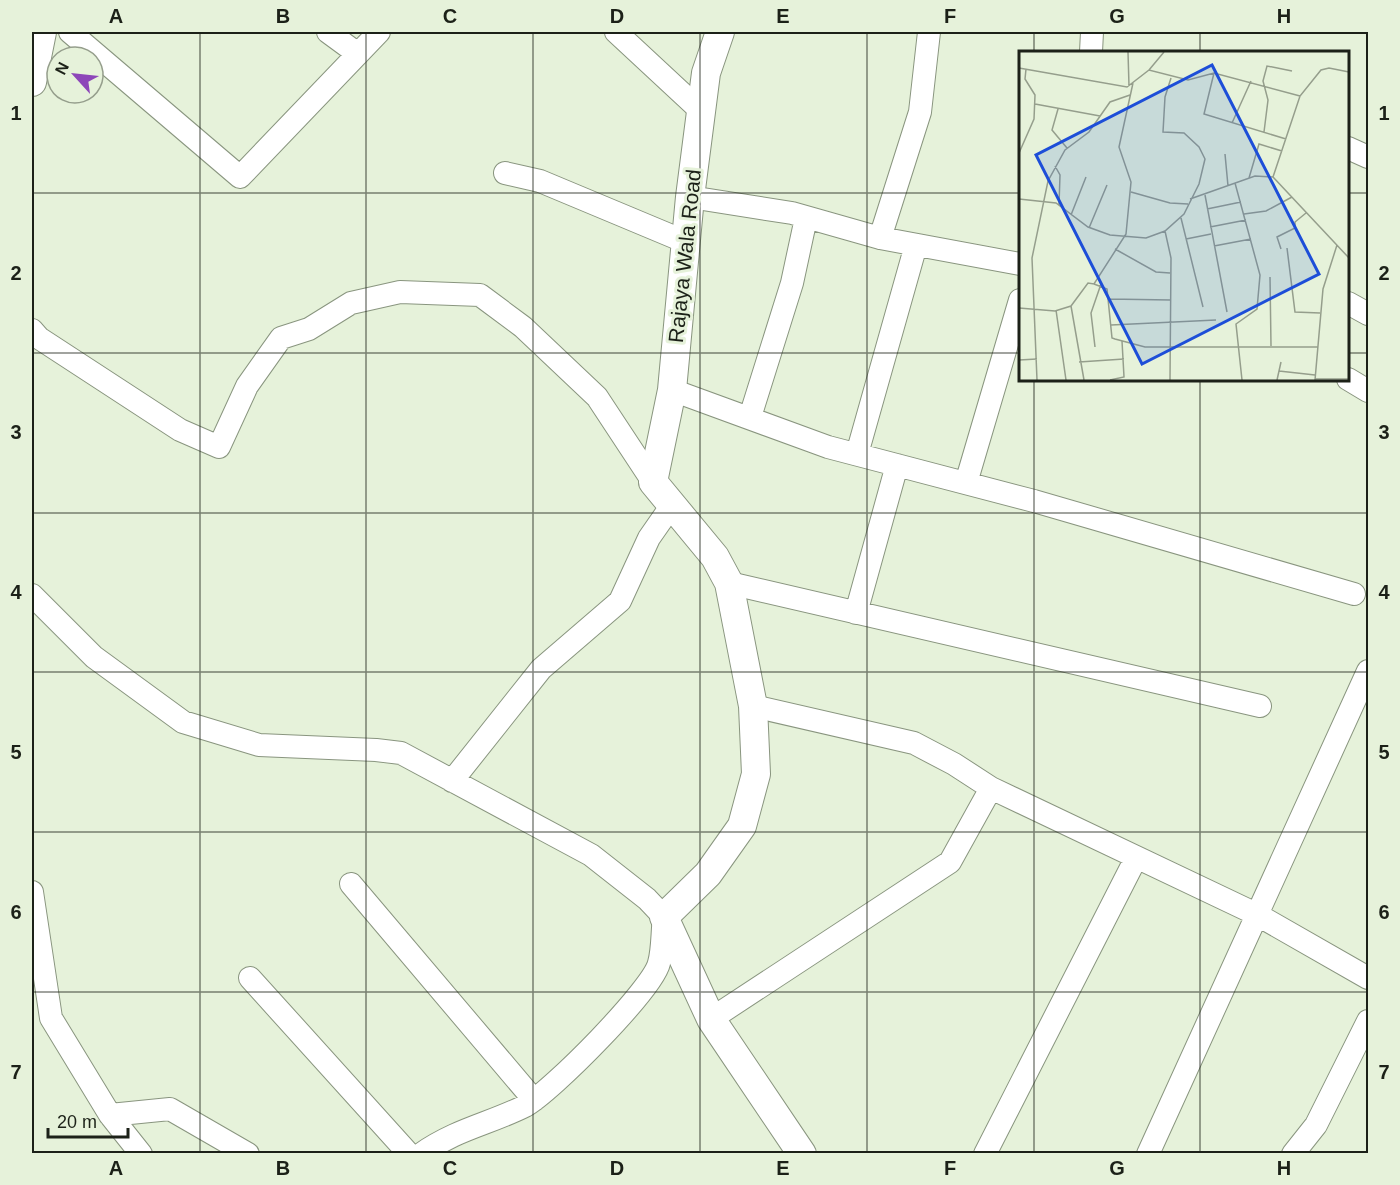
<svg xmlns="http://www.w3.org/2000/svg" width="1400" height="1185" font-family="Arial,sans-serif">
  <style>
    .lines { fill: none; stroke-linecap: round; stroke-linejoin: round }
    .minor-casing { stroke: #89957f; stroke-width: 24 }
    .tertiary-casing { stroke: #89957f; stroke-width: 30 }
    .minor { stroke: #fff; stroke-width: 22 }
    .tertiary { stroke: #fff; stroke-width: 28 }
    .grid { fill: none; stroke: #1c2118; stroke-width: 1.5; stroke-opacity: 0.55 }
    .labels { text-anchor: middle; stroke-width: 6; stroke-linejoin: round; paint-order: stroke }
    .street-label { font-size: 21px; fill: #1c2118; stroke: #e6f2da }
    .inset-road { fill: none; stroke: #959e8c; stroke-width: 1.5 }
    .view { fill: #1d4ed8; fill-opacity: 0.15; stroke: #1d4ed8; stroke-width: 3 }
    .inset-edge { fill: none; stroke: #1c2118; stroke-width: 3 }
    .neatline { fill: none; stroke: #1c2118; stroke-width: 2 }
    .grid-label { font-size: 20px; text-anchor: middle; font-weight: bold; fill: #1c2118 }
  </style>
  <rect width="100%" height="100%" fill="#e6f2da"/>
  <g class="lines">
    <g class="minor-casing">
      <path id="minor" d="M70 32 240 177 379 32
        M328 32 358 54
        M616 32 701 111
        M1091 52 1092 32
        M1348 148 1368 157
        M505 173 540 181 686 242
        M690 197 792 213 880 238 1020 264
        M880 238 920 112 929 32
        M1348 303 1368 314
        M32 330 39 338 180 430 219 447 247 386 281 338 309 329 351 303 400 292 480 295 523 327 597 397 653 482
        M1348 379 1368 391
        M672 390 828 447 1034 501 1354 594
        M750 417 792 283 806 218
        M857 454 916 245
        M966 483 1020 300
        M729 583 1260 706
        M32 595 94 657 183 722 259 745 376 750 401 753 591 855 647 899 664 917C662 932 663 949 659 963 653 989 551 1092 525 1106 489 1124 457 1129 421 1154
        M856 613 897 465
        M753 706 914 743 954 764 991 788 1256 914 1368 978
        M452 781 541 669 620 601 649 538 672 505
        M351 884 534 1100
        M32 892 51 1018 110 1115 141 1154
        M250 978 409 1154
        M711 1019 950 862 991 788
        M110 1115 170 1109 248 1154
        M985 1154 1136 858
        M1148 1154 1368 671
        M1293 1154 1316 1125 1368 1021"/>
    </g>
    <g class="tertiary-casing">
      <path id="tertiary" d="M720 32 706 73 690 197 672 390 653 482 715 557 729 583 753 706 756 774 742 826 708 874 664 917 711 1019 802 1154
        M32 82 42 32"/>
    </g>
    <use href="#minor" class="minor"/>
    <use href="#tertiary" class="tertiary"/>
  </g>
  <path class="grid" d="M200 32V1154M366 32V1154M533 32V1154M700 32V1154M867 32V1154M1034 32V52M1200 32V52M32 193H1020M1348 193H1368M32 353H1020M1348 353H1368M1034 380V1154M1200 380V1154M32 513H1368M32 672H1368M32 832H1368M32 992H1368"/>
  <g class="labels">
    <g class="street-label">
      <text transform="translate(685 256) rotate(-84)" y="7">Rajaya Wala Road</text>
    </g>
  </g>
  <g transform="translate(1019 51)">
    <rect width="330" height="330" fill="#e6f2da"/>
    <path class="inset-road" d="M109 1 110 35M0 17 108 36 130 19 169 29 195 22 281 45M130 19 145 1M195 22 185 63 267 88M16 53 81 65M39 58 33 79 48 97M213 72 232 30M245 81 249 49 244 30 248 15 273 20M0 102 15 68 16 44 6 28 7 18M206 103 209 135M36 115 41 124 40 154M254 126 281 45 302 19 310 17 330 21M230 127 240 93 263 100M216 132 241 224 238 258 217 273 223 329M112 141 151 152 169 153M186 144 208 261M0 148 37 152 69 176 91 184 127 187 146 180 165 163 180 133 186 108 180 96 165 82 144 81 146 46 152 27M171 148 236 125 254 126 330 207M188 158 222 151M225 163 247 160 273 146M52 164 67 126M162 167 184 256M191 176 227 169M70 177 88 134M146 180 152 207 151 329M167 188 192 183M195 195 232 188M268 197 276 261 301 262M96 198 137 221 151 222M262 198 258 186 276 177V171L287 162M251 226 252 295M75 233 88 238 93 287 96 288 126 296H299M89 248 152 249M52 255 65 329M0 257 36 260 52 255 69 232 75 233 107 183 112 131 100 96 114 32M37 259 47 329M92 274 197 269M76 296 72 262 82 233M0 309 18 308M60 311 105 308M260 320 296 324M296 328H330M18 329 13 207 29 130 46 99 70 81 91 51 111 44M91 329 105 326 103 290M258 329 262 311M296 329 304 238 318 194"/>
    <path class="view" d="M193 14 300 223 123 313 17 104Z"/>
    <rect width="330" height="330" class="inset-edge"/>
  </g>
  <rect width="1400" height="1185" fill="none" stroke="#e6f2da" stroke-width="66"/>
  <g transform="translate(75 75) rotate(297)"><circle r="28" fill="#e6f2da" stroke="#959e8c" stroke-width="1.5"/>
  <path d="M0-4.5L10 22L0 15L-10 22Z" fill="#8d46b9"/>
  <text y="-9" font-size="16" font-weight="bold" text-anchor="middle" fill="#1c2118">N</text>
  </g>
  <path d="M48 1128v9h80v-9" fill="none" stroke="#1c2118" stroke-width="3"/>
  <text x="57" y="1128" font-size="18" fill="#1c2118" stroke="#e6f2da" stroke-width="4.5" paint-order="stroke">20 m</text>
  <rect x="33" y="33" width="1334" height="1119" class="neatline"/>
  <g class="grid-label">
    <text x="116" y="23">A</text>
    <text x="283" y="23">B</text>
    <text x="450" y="23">C</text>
    <text x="617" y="23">D</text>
    <text x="783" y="23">E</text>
    <text x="950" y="23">F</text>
    <text x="1117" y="23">G</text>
    <text x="1284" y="23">H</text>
    <text x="16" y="120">1</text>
    <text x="1384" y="120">1</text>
    <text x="16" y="280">2</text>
    <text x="1384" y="280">2</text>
    <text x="16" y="439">3</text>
    <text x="1384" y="439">3</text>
    <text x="16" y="599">4</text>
    <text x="1384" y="599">4</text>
    <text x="16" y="759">5</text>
    <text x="1384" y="759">5</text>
    <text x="16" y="919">6</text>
    <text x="1384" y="919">6</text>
    <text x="16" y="1079">7</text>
    <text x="1384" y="1079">7</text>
    <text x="116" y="1175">A</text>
    <text x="283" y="1175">B</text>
    <text x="450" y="1175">C</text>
    <text x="617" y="1175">D</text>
    <text x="783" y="1175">E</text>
    <text x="950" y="1175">F</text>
    <text x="1117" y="1175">G</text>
    <text x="1284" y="1175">H</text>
  </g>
</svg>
